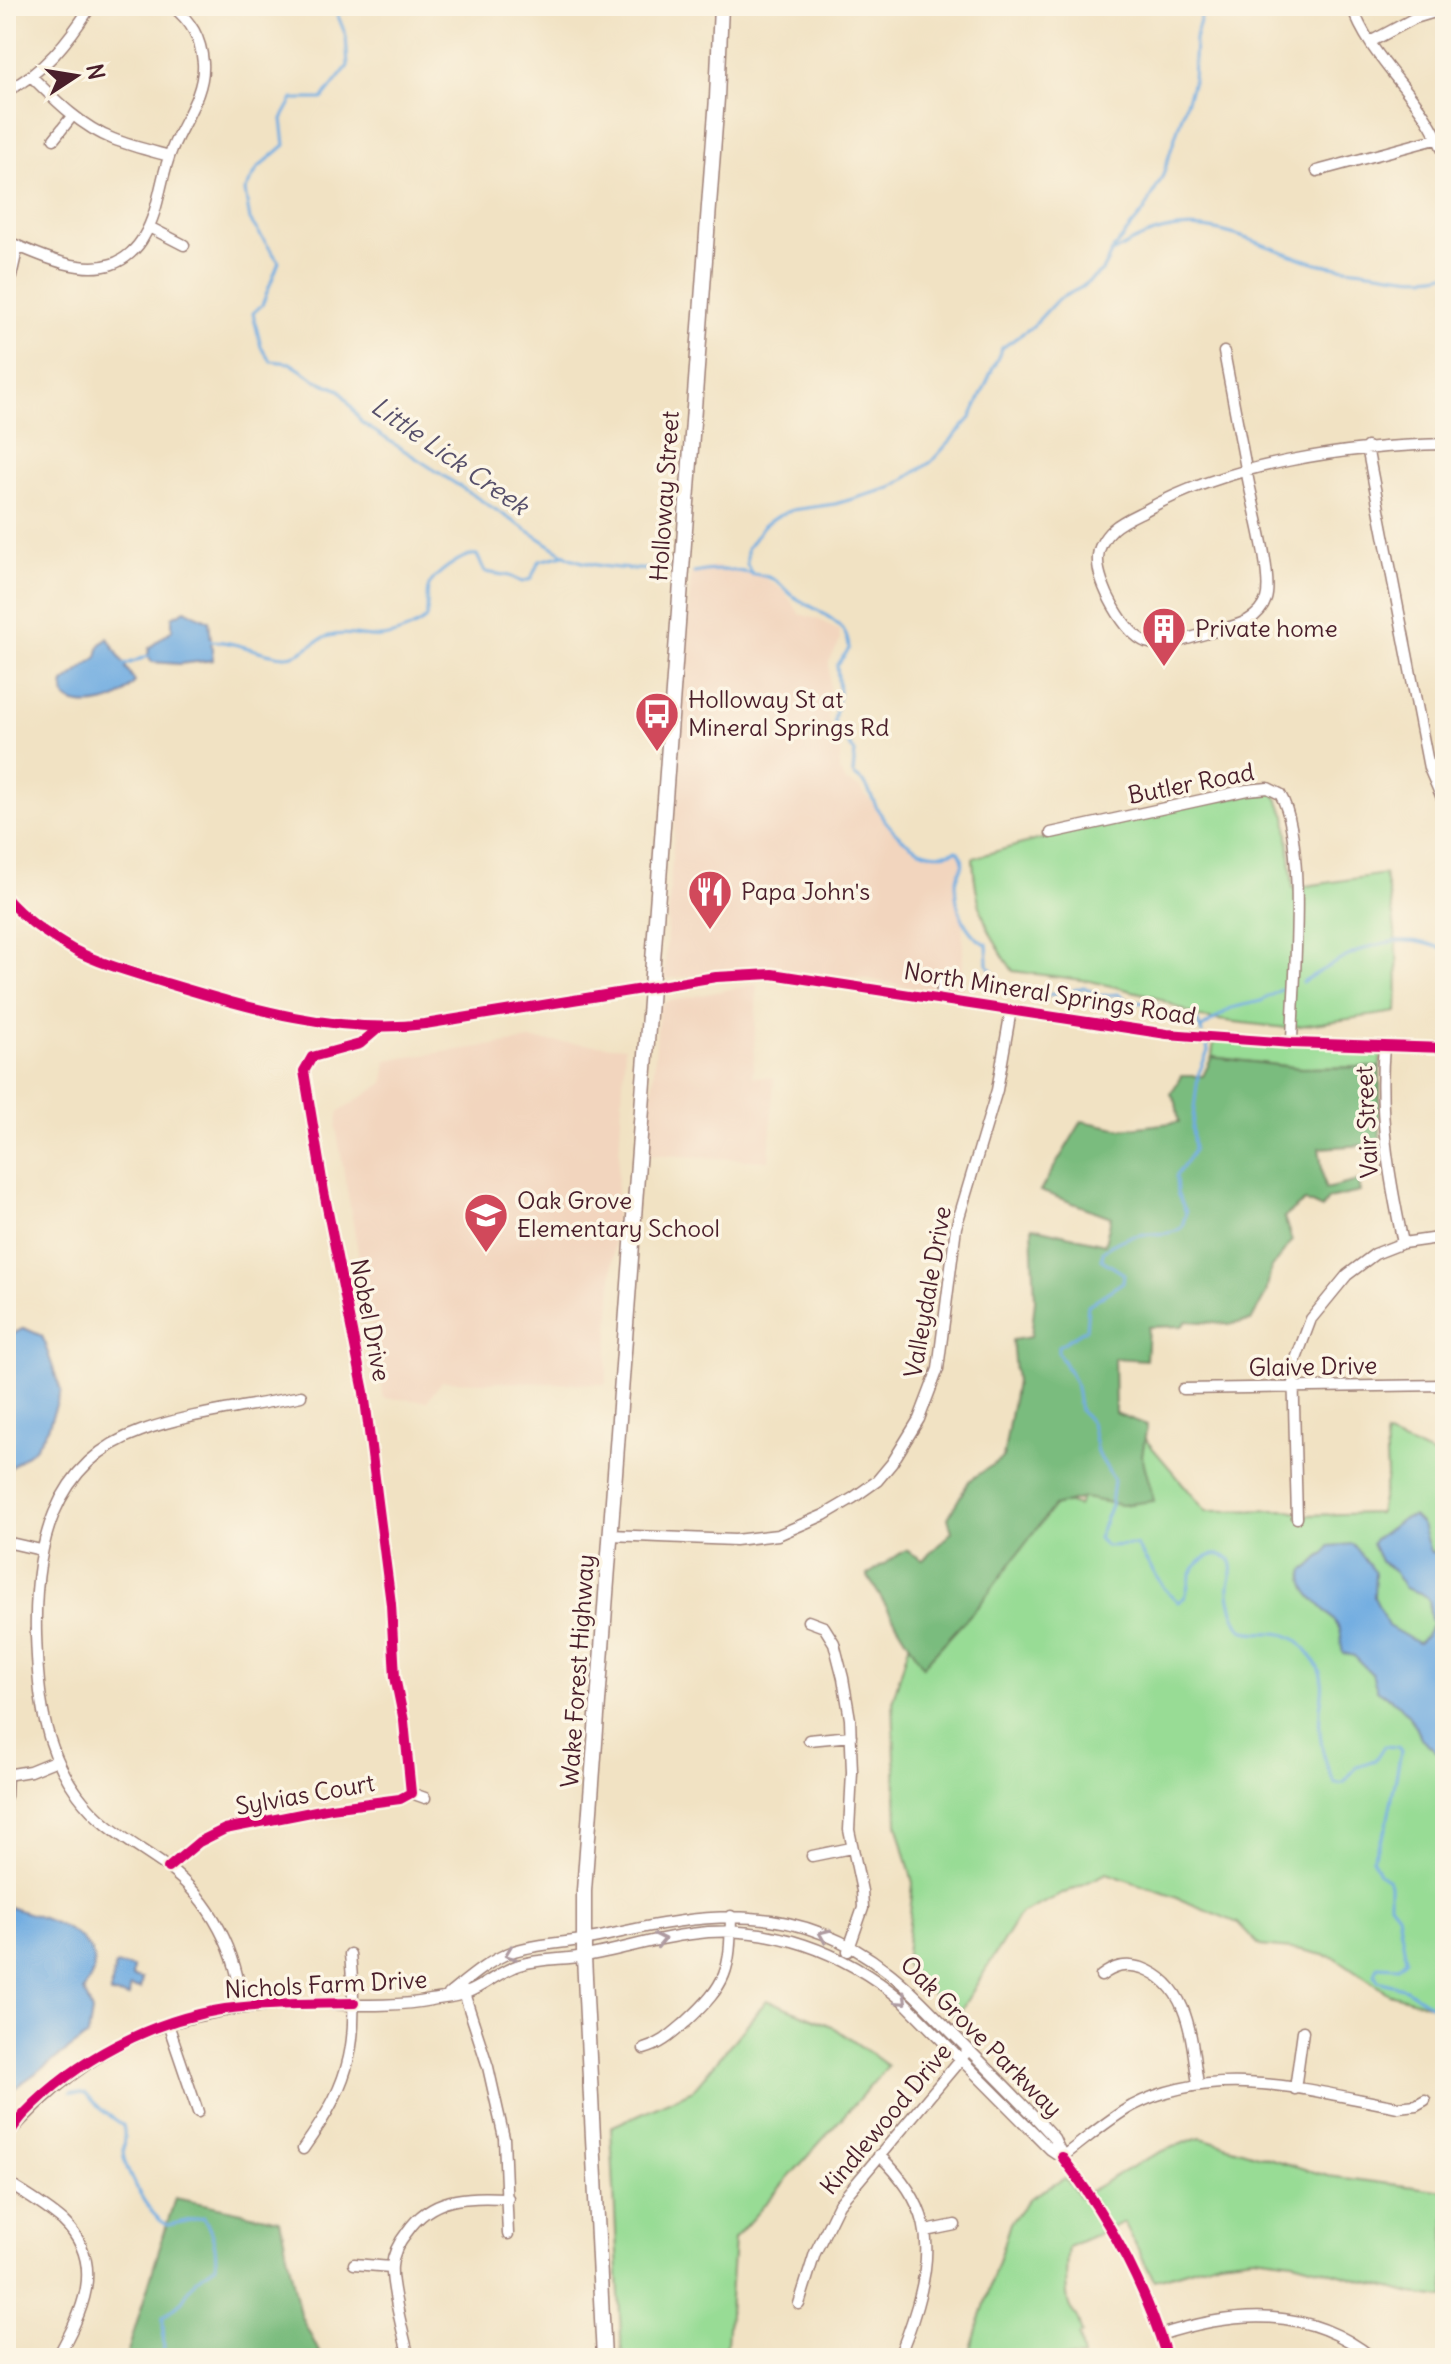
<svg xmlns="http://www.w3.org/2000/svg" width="1451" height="2364" font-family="Delius,sans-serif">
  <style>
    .built { fill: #f2d5be }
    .green { fill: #98dc95; stroke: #717e60; stroke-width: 2 }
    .forest { fill: #7abc7e; stroke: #626e54; stroke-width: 2 }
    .water { fill: #70ace1; stroke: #5d6686; stroke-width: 2 }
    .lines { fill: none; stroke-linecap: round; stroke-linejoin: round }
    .stream { stroke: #70ace1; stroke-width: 3 }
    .minor-casing { stroke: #9e8077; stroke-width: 13 }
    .highway-casing { stroke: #9e8077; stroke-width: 17 }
    .minor { stroke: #fff; stroke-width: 10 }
    .highway { stroke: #fff; stroke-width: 14 }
    .cycleway-casing { stroke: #fcf5e5; stroke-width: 15 }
    .cycleway { stroke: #d6006c; stroke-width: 10 }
    .oneway { stroke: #ae9aa0 }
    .labels { text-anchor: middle; stroke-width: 7; stroke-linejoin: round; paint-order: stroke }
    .street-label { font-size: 24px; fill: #4a1f2b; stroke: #fcf5e5 }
    .poi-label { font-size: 24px; fill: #4a1f2b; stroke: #fcf5e5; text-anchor: start }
    .water-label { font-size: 26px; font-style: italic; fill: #57506b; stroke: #fcf5e5 }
  </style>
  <rect width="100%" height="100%" fill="#fcf5e5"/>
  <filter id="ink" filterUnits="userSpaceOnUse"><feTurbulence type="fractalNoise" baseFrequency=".0125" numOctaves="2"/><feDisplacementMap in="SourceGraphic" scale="16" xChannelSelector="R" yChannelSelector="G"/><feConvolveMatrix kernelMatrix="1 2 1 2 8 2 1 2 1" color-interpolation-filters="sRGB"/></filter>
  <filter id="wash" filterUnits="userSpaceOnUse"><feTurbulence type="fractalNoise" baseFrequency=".006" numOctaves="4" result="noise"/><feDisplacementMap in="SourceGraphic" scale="32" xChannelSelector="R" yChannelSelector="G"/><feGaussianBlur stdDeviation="1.8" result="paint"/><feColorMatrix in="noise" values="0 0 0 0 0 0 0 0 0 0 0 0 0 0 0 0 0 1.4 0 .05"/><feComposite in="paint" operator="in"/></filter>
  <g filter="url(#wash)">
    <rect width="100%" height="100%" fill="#f1e2c3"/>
    <path class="built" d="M714 566 745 574H759L784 591 800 614 820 620 839 631 840 641 829 662 830 697 828 718 841 751 839 771 846 782 860 788 896 832 912 846 933 855H944L957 850 961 854 963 866 956 879 955 888 963 920V996L855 977 766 968 664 979 691 573Z
      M757 984 753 1076 774 1078 769 1161 647 1154 659 1008 665 1002Z
      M530 1040 625 1047 606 1384 442 1381 427 1401 384 1398 336 1127 339 1112 384 1083 387 1060Z"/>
    <path class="green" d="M1273 791 1286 816 1293 888 1384 874C1397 922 1399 962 1397 1012L1286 1028 1201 1018 1153 996 1090 981 1013 971C986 932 975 905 973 858 1071 829 1171 806 1273 791Z
      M1214 1040 1382 1047 1380 1067 1301 1068 1212 1057Z
      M1114 1420 1140 1433 1206 1511 1287 1510 1305 1515 1379 1513 1387 1476 1385 1435 1445 1459V2009L1389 1994 1336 1958 1302 1950 1260 1946 1238 1923 1172 1896 1107 1873 1020 1914 956 2018 905 1966 913 1883 897 1823 893 1699 918 1615 985 1474 1078 1506Z
      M767 2000 832 2026 888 2066 734 2239 726 2358H622L611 2127 693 2090Z
      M1201 2138 1328 2176 1445 2191V2298L1412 2294 1293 2261 1254 2256 1219 2260 1154 2280 1124 2222 1068 2247C1066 2260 1065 2294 1069 2305 1070 2309 1073 2312 1076 2316 1079 2321 1080 2329 1082 2334L1079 2336 1083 2358H968L1010 2223 1029 2199 1065 2178 1080 2197C1118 2175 1158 2148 1201 2138Z"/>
    <path class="forest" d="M1212 1057 1301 1068 1380 1067V1144L1319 1148 1325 1189 1358 1181 1360 1192 1328 1199 1322 1209 1305 1201 1284 1217 1292 1241 1271 1269 1266 1294 1251 1321 1231 1324 1187 1321 1182 1326 1148 1327 1146 1360 1114 1358 1115 1413 1147 1425 1142 1456 1154 1501 1121 1505 1084 1498 1054 1506 980 1604 923 1666 867 1575 906 1550 923 1560 952 1532 948 1518 969 1481 1003 1458 1016 1382 1012 1340 1031 1337 1035 1300 1032 1227 1105 1244 1111 1217 1040 1191 1082 1121 1122 1129 1179 1122 1176 1102 1171 1094 1181 1076H1203Z
      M175 2198 280 2220 300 2314 322 2358H126Z"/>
    <path class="water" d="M185 610 209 621 213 660 179 664 152 662 148 656 149 648 172 630V617Z
      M108 638 135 682C130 687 126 692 120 696 105 706 56 713 64 683L97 657 100 645Z
      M24 1328 42 1336 61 1391 48 1428 35 1448 6 1471V1341L9 1336Z
      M1413 1516 1422 1525 1430 1552 1440 1555 1445 1560V1759L1421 1738 1416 1726 1400 1705 1377 1690 1372 1674 1354 1656 1343 1653C1340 1644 1343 1636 1339 1628 1329 1607 1297 1596 1304 1570 1314 1566 1315 1558 1325 1554L1329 1546 1353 1544 1375 1573 1374 1597 1388 1626 1418 1643 1425 1637 1433 1624C1422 1603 1444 1599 1405 1588L1393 1570 1380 1561 1372 1544 1374 1540 1402 1519Z
      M6 1906C33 1915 98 1930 94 1968 94 1974 87 1984 84 1990L92 2012 88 2036 6 2094Z
      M115 1965 133 1968 132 1977 142 1979 140 1989 130 1987 129 1997 110 1994Z"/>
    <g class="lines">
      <path class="stream" d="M334 6 346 36 348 66 322 99H293L282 119 285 145 258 168 245 191 250 220 279 262 262 305 253 313 261 347 271 361 290 363 316 380 340 390 362 423 570 558C601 569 634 570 668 569
        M1114 252C1189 205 1232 235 1306 260 1329 268 1354 268 1378 272 1400 275 1423 280 1445 274
        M694 573C719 567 743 571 768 577 779 580 784 589 793 596 812 609 850 621 849 649L837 665 839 692 834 721 840 734 855 752 853 774C857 778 863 781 867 787 871 794 874 803 878 810 895 837 924 864 957 850 970 863 957 870 956 884 954 906 966 936 987 944L988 965 998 979 1008 985 1023 987 1034 996 1042 999 1051 994 1059 995 1084 987 1099 996 1118 994 1130 1002 1153 1003 1169 1013 1197 1020 1202 1033
        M753 575 747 565V549L763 526 776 517 792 510 835 504 891 488 931 462 971 418 1002 348 1033 326 1057 300 1082 287 1102 271 1114 248 1145 210 1163 175 1193 81 1195 39 1204 6
        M210 641C238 641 258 654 284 656 302 657 312 641 329 636 344 632 357 636 372 637 388 639 413 629 425 620 430 610 425 600 428 589 431 576 464 552 477 555L485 572 510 576 522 582 531 579 539 561 564 555
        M122 666 148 656
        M1302 982C1346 956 1392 925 1445 950
        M1202 1028 1231 1008 1261 1001 1284 988
        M1206 1039 1208 1051 1198 1075 1192 1127 1194 1150 1176 1176 1177 1193 1186 1212 1182 1227C1171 1237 1153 1232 1139 1235 1127 1237 1113 1243 1103 1251L1102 1260 1124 1274 1123 1282 1088 1305 1086 1329 1058 1346V1352L1075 1382 1080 1411 1091 1422 1097 1452 1114 1480 1111 1505 1098 1538 1105 1546 1136 1545 1164 1588 1178 1602 1185 1597C1188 1589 1188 1579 1192 1572 1200 1558 1215 1549 1230 1559 1235 1570 1231 1574 1229 1585 1228 1599 1234 1618 1242 1630 1258 1636 1275 1629 1291 1637 1305 1644 1320 1665 1322 1681 1324 1691 1320 1702 1320 1712 1318 1735 1323 1765 1336 1784L1344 1783 1356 1767 1375 1760 1384 1746 1398 1747 1401 1751 1386 1829 1372 1858 1379 1873 1388 1879 1390 1884V1904L1398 1914 1406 1959 1398 1967 1378 1966 1375 1975 1378 1981 1406 1989 1432 2006 1445 2009
        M71 2092 86 2094 103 2111 123 2125C126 2135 123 2140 123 2150 124 2171 149 2217 168 2225L204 2217C212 2233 218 2248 215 2266L196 2279 182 2301 163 2317 164 2358"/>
    </g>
  </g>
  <g filter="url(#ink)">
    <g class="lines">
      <g class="minor-casing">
        <path id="minor" d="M1352 6C1371 63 1425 97 1445 156
          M1370 42 1415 18 1445 9
          M32 77C56 101 82 127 113 139 131 146 151 151 169 156
          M6 91C44 73 69 40 91 6
          M54 139 73 115
          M1317 171 1443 137
          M149 227 184 245
          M6 241C37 254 79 275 112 264 125 260 138 248 144 236 160 209 160 177 172 149 183 121 205 94 203 63 201 38 191 21 172 6
          M9 285 18 246
          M1224 352C1232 395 1240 437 1248 479 1253 505 1273 577 1266 599 1258 623 1233 626 1212 632 1193 636 1166 649 1146 642 1124 633 1098 584 1098 561 1097 549 1104 537 1113 529 1122 521 1134 516 1144 511 1229 463 1349 446 1445 444
          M1367 447 1429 768 1445 805
          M1051 833 1247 790 1268 788 1280 794C1308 841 1293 985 1292 1043
          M6 898C25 920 49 936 74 950 103 965 135 973 166 983 249 1008 338 1035 425 1024L716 977 772 974 1167 1034 1292 1043 1445 1048
          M941 998 943 979
          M1384 1046C1378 1114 1389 1177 1403 1243
          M1183 1389 1445 1385
          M1297 1518 1293 1367 1311 1319 1347 1275 1375 1254 1403 1243 1445 1237
          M610 1535 735 1540 778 1535 824 1515 853 1498 877 1481 892 1463 919 1419 938 1369 956 1227 997 1090 1011 1010
          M6 1542 41 1550
          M808 1621 824 1627 834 1643 843 1678 850 1719 852 1772 849 1830 862 1891 863 1908 848 1951
          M809 1740 851 1736
          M6 1775 30 1771 57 1760
          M411 1793 425 1798
          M6 1796 7 1775
          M812 1856 851 1848
          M168 1868 199 1842 225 1829 331 1808 400 1799 411 1793 404 1721 395 1677 391 1604 364 1392 324 1192 304 1071 312 1057 360 1044 380 1027
          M1101 1976C1114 1966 1126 1963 1142 1968 1191 1986 1191 2041 1198 2084
          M463 1990 488 2067 504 2138 508 2234
          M449 1994C469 1978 489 1960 514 1951 543 1942 575 1943 604 1936 707 1912 797 1900 887 1971 911 1989 931 2012 953 2034 987 2068 1022 2102 1054 2138 1066 2167 1087 2190 1103 2217 1131 2261 1152 2308 1167 2358
          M242 2007C238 1953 211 1900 167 1867 135 1844 102 1828 78 1795 42 1746 38 1693 36 1635 34 1551 51 1462 141 1431 190 1413 249 1407 301 1396
          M168 2024 198 2112
          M644 2049C662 2044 672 2034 686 2022 728 1983 730 1971 731 1916
          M1295 2089 1303 2031
          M6 2137C91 2040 177 2007 304 2004 342 2004 394 2008 431 2000 442 1998 456 1997 466 1993 485 1986 500 1971 519 1965 541 1958 563 1960 585 1956 621 1950 656 1938 691 1934 770 1923 843 1951 903 2001L1050 2149 1062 2157
          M303 2149C355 2076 358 2042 350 1954
          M879 2155C928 2202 936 2241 917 2306 912 2323 906 2341 898 2358
          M1062 2157C1085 2140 1107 2120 1132 2106 1216 2062 1310 2091 1398 2107L1416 2105 1425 2100
          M6 2182C25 2194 46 2206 63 2221 108 2264 81 2314 57 2358
          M926 2231 955 2225
          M354 2264 391 2267
          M799 2304 815 2253 839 2204 965 2054
          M1160 2335C1234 2311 1308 2305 1373 2358
          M409 2358C404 2337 390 2284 392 2266 393 2253 399 2242 407 2232 432 2195 468 2197 508 2198"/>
      </g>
      <g class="highway-casing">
        <path id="highway" d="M604 2358 584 1957V1891L717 98 721 6"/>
      </g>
      <use href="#minor" class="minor"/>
      <use href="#highway" class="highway"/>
      <g class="cycleway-casing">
        <path id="cycleway" d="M6 898C25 920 49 936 74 950 103 965 135 973 166 983 249 1008 338 1035 425 1024L716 977 772 974 1167 1034 1292 1043 1445 1048
          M168 1868 199 1842 225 1829 331 1808 400 1799 411 1793 404 1721 395 1677 391 1604 364 1392 324 1192 304 1071 312 1057 360 1044 380 1027
          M6 2137C13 2129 18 2120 25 2113 76 2060 152 2020 225 2009 267 2003 311 2004 354 2003
          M1062 2157C1109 2218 1145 2285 1167 2358"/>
      </g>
      <use href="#cycleway" class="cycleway"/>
    </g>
    <defs><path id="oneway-chevron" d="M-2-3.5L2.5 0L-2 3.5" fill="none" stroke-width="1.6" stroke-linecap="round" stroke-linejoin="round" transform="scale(2)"/></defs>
    <g class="oneway">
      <use href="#oneway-chevron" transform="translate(824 1935) rotate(-157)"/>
      <use href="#oneway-chevron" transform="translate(660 1940) rotate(-12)"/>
      <use href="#oneway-chevron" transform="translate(510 1954) rotate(159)"/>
      <use href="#oneway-chevron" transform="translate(902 2000) rotate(42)"/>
    </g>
  </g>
  <defs>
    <g id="building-pin" transform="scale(2.3)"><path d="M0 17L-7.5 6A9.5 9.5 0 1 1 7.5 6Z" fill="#d1495b" stroke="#fcf5e5"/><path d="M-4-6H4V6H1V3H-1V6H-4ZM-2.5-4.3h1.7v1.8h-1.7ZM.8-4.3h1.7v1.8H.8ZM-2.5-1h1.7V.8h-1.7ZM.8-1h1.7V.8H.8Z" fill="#fff"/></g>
    <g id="bus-pin" transform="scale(2.3)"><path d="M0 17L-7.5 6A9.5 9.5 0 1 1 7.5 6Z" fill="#d1495b" stroke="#fcf5e5"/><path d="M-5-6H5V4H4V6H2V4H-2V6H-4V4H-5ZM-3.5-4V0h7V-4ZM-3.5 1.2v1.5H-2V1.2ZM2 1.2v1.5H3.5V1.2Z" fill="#fff"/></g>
    <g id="restaurant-pin" transform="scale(2.3)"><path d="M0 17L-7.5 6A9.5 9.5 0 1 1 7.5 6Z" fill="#d1495b" stroke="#fcf5e5"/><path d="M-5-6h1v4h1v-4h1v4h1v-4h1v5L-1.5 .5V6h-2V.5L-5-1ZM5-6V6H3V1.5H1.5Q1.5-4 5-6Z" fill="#fff"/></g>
    <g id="school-pin" transform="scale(2.3)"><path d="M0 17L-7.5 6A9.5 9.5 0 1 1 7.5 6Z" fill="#d1495b" stroke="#fcf5e5"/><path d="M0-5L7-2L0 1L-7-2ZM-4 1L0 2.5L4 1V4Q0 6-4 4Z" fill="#fff"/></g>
  </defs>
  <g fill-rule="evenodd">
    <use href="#building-pin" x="1164" y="629"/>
    <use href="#bus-pin" x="657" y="714"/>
    <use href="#restaurant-pin" x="710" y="892"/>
    <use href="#school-pin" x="486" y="1215"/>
  </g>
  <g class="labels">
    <g class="street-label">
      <text transform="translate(665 496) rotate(-86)" y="8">Holloway Street</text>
      <text transform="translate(1191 784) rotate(-11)" y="8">Butler Road</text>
      <text transform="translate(1050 994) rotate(9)" y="8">North Mineral Springs Road</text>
      <text transform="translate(1367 1122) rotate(-93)" y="8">Vair Street</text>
      <text transform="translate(928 1292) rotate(-80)" y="8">Valleydale Drive</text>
      <text transform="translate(370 1320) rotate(79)" y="8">Nobel Drive</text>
      <text transform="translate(1313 1367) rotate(-1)" y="8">Glaive Drive</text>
      <text transform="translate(578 1671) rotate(-86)" y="8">Wake Forest Highway</text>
      <text transform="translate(305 1795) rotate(-10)" y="8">Sylvias Court</text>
      <text transform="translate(326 1985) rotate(-3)" y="8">Nichols Farm Drive</text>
      <text transform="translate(981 2037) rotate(45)" y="8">Oak Grove Parkway</text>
      <text transform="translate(886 2119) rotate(-50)" y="8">Kindlewood Drive</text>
    </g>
    <g class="poi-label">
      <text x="1195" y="637">Private home</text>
      <text x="688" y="708">Holloway St at<tspan x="688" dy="28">Mineral Springs Rd</tspan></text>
      <text x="741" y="900">Papa John's</text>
      <text x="517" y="1209">Oak Grove<tspan x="517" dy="28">Elementary School</tspan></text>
    </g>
    <g class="water-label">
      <text transform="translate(450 456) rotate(35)" y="9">Little Lick Creek</text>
    </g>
  </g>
  <rect width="1451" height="2364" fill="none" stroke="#fcf5e5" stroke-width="32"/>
  <g transform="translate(76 76) rotate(78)" stroke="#fcf5e5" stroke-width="6" paint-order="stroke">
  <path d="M0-6L14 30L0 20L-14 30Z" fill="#4a1f2b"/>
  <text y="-12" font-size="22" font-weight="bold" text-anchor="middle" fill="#4a1f2b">N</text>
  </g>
</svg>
